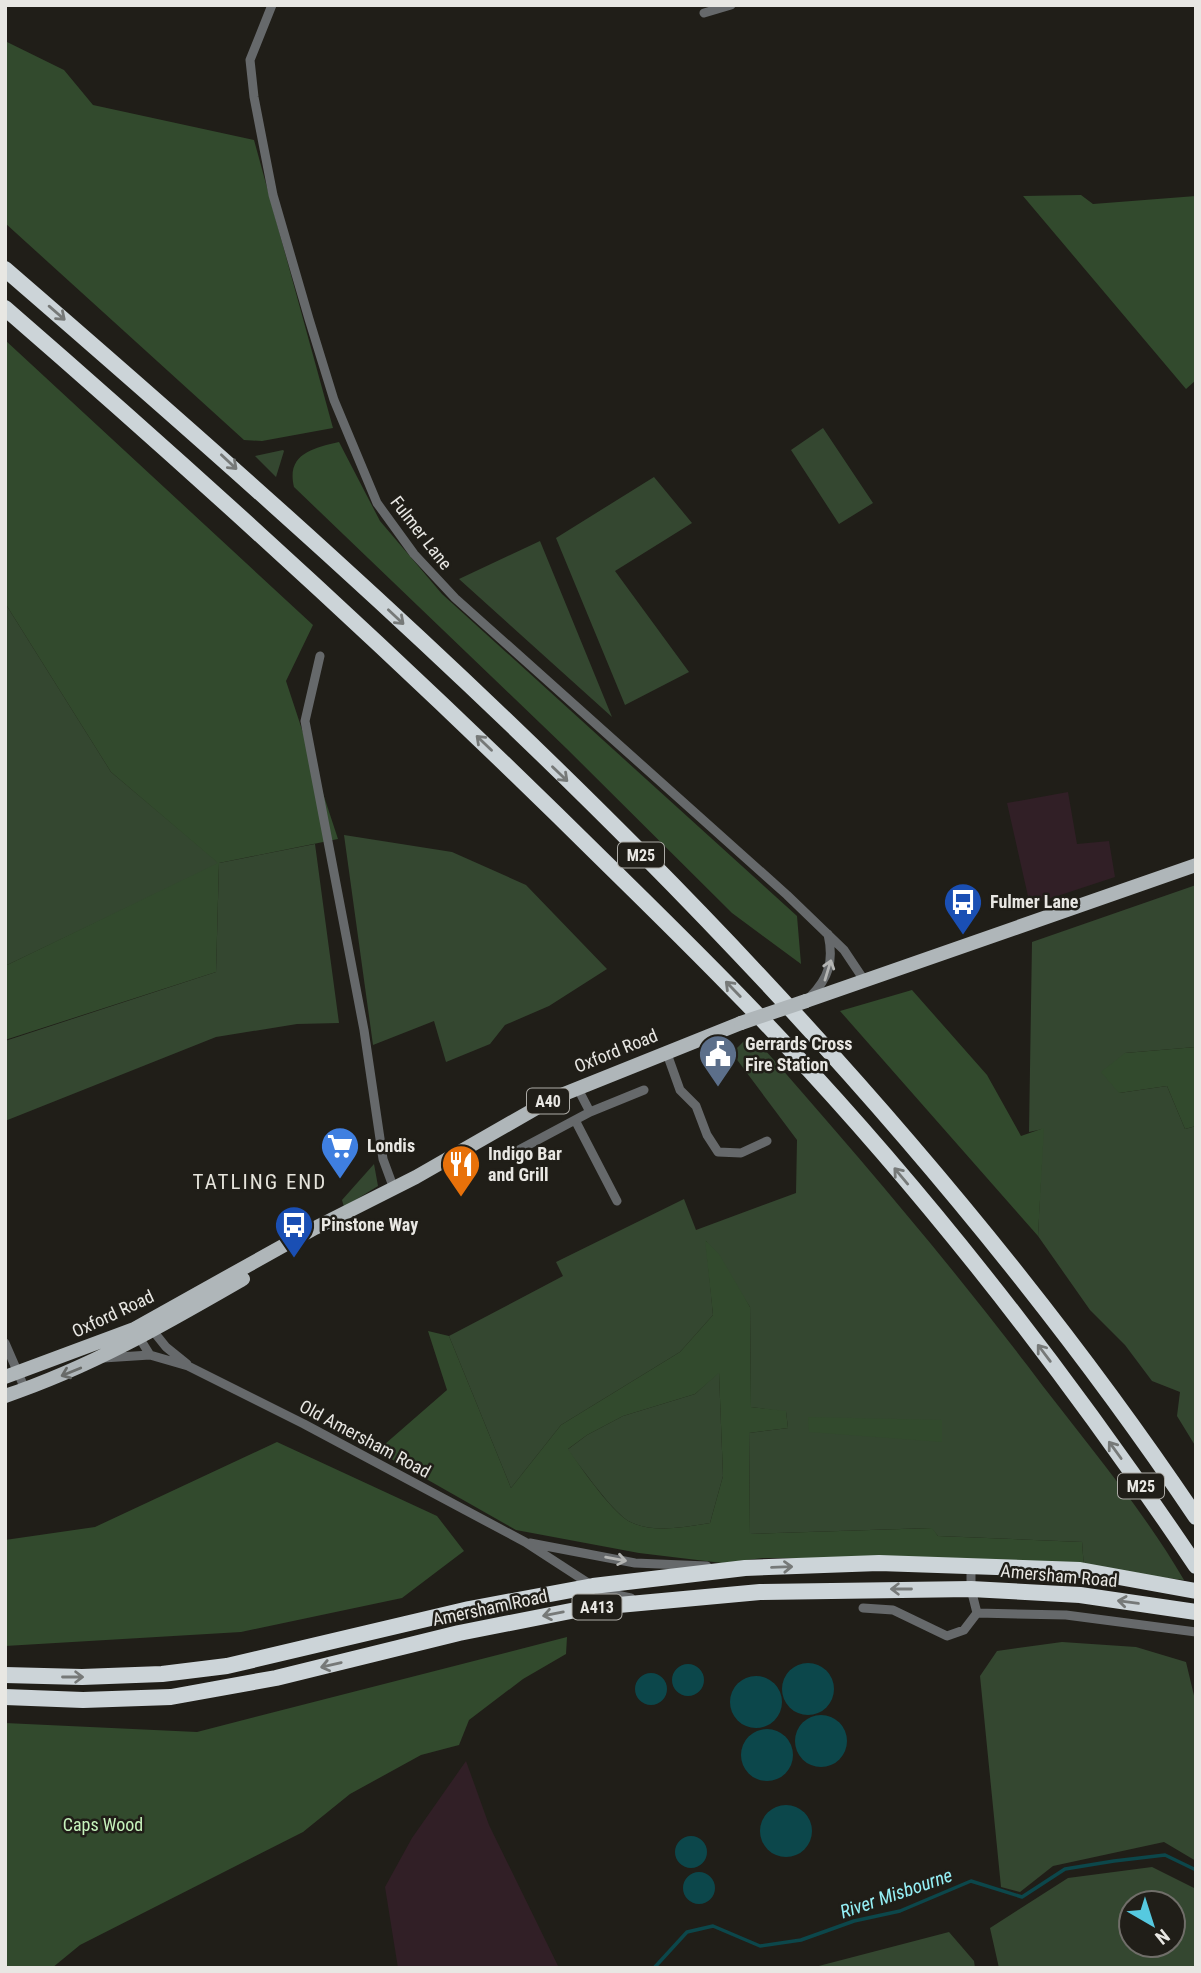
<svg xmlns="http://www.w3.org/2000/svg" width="1201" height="1973" font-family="'Roboto Condensed',sans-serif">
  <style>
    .industrial { fill: #311f26 }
    .green { fill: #344730; fill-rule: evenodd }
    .forest { fill: #324a2d; fill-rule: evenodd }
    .water { fill: #0c474b }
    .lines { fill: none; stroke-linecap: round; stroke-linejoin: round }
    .stream { stroke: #0c474b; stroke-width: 3.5 }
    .street { stroke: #66696b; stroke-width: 9 }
    .primary { stroke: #afb6b9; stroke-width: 14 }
    .highway { stroke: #ccd4d8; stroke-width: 16 }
    .primary-bridge { stroke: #afb6b9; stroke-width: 14 }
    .oneway { stroke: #767978 }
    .oneway2 { stroke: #b4b5b3 }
    .oneway3 { stroke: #686a68 }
    .labels { text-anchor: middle; stroke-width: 5; stroke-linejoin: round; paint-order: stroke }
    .shield { fill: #201e18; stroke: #acaba6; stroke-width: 2 }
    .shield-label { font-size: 16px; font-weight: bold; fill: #e8e7e3 }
    .street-label { font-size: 18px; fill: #e8e7e3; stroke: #201e18 }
    .poi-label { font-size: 18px; font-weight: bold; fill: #e8e7e3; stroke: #201e18; text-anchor: start }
    .park-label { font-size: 18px; fill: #c6f3bc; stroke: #201e18 }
    .water-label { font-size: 19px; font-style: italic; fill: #95f0f6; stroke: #201e18 }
    .quarter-label { font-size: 21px; letter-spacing: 2px; fill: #e5e3db; stroke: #201e18 }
  </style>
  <rect width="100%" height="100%" fill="#201e18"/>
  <path class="industrial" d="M1068 792 1077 844 1109 841 1115 877 1030 905 1007 803Z
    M466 1761 489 1825 559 1968H398L385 1887 412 1838Z"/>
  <path class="green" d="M823 428 873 503 839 524 791 450Z
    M284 451 276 477 255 456 283 450Z
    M654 477 692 523 615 571 689 672 625 705 556 538Z
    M540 541 612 717 459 579Z
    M5 603 111 772 219 863 315 844 339 1023 297 1024 216 1037 5 1121V1041L216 972 219 864 5 966Z
    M344 835 452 852 526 885 607 969 549 1006 505 1025 490 1044 446 1062 434 1021 373 1045Z
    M1196 885V1047L1125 1053 1119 1093 1167 1086 1185 1129 1196 1126V1447L1177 1416 1180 1392 1152 1381 1125 1345 1090 1310 1038 1236 1043 1129 1029 1132 1032 942Z
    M751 1034C846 1142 940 1251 1027 1365 1080 1436 1139 1503 1184 1580L1084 1568 1082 1542 938 1536 931 1528 750 1534 749 1433 788 1428 786 1412 751 1407 750 1307 706 1241 713 1315 680 1352 561 1425 511 1488 449 1336 563 1276 556 1262 684 1199 696 1230 796 1193 797 1140 732 1053Z
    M374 1164 378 1186 344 1207 342 1200Z
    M719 1372 723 1476 710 1523C685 1527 646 1535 624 1518 603 1500 585 1471 567 1450L587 1435 623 1416 695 1394Z
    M1062 1642 1136 1647 1186 1662 1196 1704V1861L1164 1842 1053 1866 1020 1892 1001 1887 980 1676 997 1651Z
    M1152 1867 1196 1889V1968H999L990 1928 1068 1878ZM1131 1903H1173V1945H1131Z
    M949 1932 974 1961 975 1968H811Z"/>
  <path class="forest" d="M5 41 64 70 93 105 254 140 333 428 262 441 244 440 5 223Z
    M1081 195 1093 204 1196 196V380L1186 389 1023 196Z
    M5 340 313 625 286 681 338 839 219 863 216 972 5 1040V966L218 863 111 772 5 603Z
    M339 442 380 521 442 594 797 916 801 964 732 913 566 748 294 487C286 454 313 448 339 442Z
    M912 990 987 1075 1021 1136 1044 1128 1038 1236 840 1011Z
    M1196 1047V1126L1185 1129 1167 1086 1119 1093 1101 1072 1125 1053Z
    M705 1240 719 1254 750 1307 751 1407 786 1411 788 1428 749 1433 750 1534 932 1528 938 1536 1082 1542 1084 1568 954 1558H763L722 1563 639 1553 516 1530 377 1451 447 1390 428 1331 449 1336 511 1488 561 1425 680 1352 713 1315ZM719 1373 723 1476 710 1523C685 1527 646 1535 624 1518 605 1502 582 1469 568 1449L587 1435 623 1416 695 1394Z
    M808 1417 942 1420V1442L809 1432Z
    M277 1442 437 1516 464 1551 402 1598 241 1632 5 1646V1540L95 1527Z
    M567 1637 566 1654 523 1679 469 1720 459 1745 421 1755 350 1794 303 1832 80 1945 52 1968H5V1723L197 1732Z"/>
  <path class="water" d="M782 1689a26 26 0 1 1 52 0a26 26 0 1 1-52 0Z
    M672 1680a16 16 0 1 1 32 0a16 16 0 1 1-32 0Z
    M635 1689a16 16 0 1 1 32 0a16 16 0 1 1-32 0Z
    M730 1702a26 26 0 1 1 52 0a26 26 0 1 1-52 0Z
    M795 1741a26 26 0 1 1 52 0a26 26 0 1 1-52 0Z
    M741 1755a26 26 0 1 1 52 0a26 26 0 1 1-52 0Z
    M760 1831a26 26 0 1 1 52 0a26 26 0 1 1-52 0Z
    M675 1852a16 16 0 1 1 32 0a16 16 0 1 1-32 0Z
    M683 1888a16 16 0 1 1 32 0a16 16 0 1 1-32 0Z"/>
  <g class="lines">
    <path class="stream" d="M654 1968 687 1932 713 1926 760 1946 801 1940 854 1921 900 1911 971 1881 1022 1897 1065 1869 1114 1861 1165 1855 1196 1870"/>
    <path class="street" d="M272 5 250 60 254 97 273 195 309 319 334 400 377 503 414 554 455 598 787 895 844 950 864 980
      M704 13 731 5
      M320 656 305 721 364 1030 383 1159 394 1189
      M810 997C829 978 834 961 828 934
      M666 1051 680 1090 696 1106 707 1135 718 1152 741 1153 767 1141
      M577 1087 590 1112
      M575 1120 617 1201
      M515 1152 590 1112 644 1090
      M150 1327 166 1347 187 1364
      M137 1334 150 1355 188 1366 304 1424 525 1542 602 1592 631 1598
      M5 1343 25 1389
      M103 1358 150 1355
      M530 1543 635 1563 707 1566
      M863 1608 893 1610 947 1636 964 1630 977 1613 971 1589V1565
      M977 1613 1066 1615 1196 1632"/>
    <path class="primary" d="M806 1001 1196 865
      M5 1377 134 1329 315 1228 416 1177 554 1098 741 1023
      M5 1396C91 1367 165 1324 243 1279"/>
    <path class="highway" d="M5 269C440 645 873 1037 1196 1517
      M5 308C210 486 409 668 602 859 664 920 727 981 786 1045 937 1206 1073 1383 1196 1566
      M5 1675 82 1677 162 1674 227 1666 469 1609 593 1586 745 1568 879 1563 1080 1570 1196 1591
      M5 1697 83 1700 171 1697 276 1678 459 1633 586 1608 760 1592 971 1589 1080 1595 1196 1612"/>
    <path class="primary-bridge" d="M741 1023 806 1001"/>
  </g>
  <defs><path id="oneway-shaft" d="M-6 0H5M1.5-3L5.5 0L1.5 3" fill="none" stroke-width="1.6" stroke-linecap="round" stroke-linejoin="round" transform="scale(1.75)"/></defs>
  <g class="oneway">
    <use href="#oneway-shaft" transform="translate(57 313) rotate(41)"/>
    <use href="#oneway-shaft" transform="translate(229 462) rotate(43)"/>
    <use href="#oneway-shaft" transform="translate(396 617) rotate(43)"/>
    <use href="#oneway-shaft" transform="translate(484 743) rotate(-136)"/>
    <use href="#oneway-shaft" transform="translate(560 774) rotate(44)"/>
    <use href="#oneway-shaft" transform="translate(733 989) rotate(-134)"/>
    <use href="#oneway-shaft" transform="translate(901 1176) rotate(-130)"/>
    <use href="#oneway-shaft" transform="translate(1044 1353) rotate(-127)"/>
    <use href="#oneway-shaft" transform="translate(1115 1450) rotate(-126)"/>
    <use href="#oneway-shaft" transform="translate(782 1567) rotate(-2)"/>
    <use href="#oneway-shaft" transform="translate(901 1589) rotate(-180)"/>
    <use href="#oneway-shaft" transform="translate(1128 1602) rotate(-172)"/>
    <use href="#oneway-shaft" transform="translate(553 1614) rotate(169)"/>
    <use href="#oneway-shaft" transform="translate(331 1665) rotate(167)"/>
    <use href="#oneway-shaft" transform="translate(73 1677)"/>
  </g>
  <g class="oneway2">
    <use href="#oneway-shaft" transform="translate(828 970) rotate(-73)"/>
    <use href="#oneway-shaft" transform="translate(616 1559) rotate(10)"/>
  </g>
  <use class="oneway3" href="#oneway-shaft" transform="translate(71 1372) rotate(158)"/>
  <defs>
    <g id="bus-pin" transform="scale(2.0125)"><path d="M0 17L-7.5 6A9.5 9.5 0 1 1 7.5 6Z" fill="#1a4fb4" stroke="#201e18"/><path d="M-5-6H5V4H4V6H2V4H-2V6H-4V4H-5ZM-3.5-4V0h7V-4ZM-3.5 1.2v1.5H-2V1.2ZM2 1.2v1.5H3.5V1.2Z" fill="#fff"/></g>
    <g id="civic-pin" transform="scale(2.0125)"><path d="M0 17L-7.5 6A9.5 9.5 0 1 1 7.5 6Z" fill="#5c6f8a" stroke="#201e18"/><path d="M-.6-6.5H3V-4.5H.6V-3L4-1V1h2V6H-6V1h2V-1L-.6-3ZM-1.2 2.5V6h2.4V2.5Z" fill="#fff"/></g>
    <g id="supermarket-pin" transform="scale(2.0125)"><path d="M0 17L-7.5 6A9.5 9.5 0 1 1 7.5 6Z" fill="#3f7fe0" stroke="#201e18"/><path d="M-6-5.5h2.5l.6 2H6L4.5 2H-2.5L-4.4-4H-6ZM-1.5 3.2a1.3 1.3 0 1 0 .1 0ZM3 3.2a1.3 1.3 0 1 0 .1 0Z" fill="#fff"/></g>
    <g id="restaurant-pin" transform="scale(2.0125)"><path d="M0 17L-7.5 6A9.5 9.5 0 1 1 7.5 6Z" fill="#e8710a" stroke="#201e18"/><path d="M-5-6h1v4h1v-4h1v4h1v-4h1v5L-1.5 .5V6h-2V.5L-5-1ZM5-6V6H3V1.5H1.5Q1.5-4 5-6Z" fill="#fff"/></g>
  </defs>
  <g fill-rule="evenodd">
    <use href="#bus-pin" x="963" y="902"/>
    <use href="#civic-pin" x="718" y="1054"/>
    <use href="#supermarket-pin" x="340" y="1146"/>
    <use href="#restaurant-pin" x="461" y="1164"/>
    <use href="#bus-pin" x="294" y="1225"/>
  </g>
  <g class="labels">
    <g class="shield">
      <rect x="618" y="842.5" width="46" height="25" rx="5"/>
      <rect x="527" y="1088.5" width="42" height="25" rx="5"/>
      <rect x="1118" y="1473.5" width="46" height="25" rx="5"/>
      <rect x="572.5" y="1594.5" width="49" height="25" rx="5"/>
    </g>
    <g class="shield-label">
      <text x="641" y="861">M25</text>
      <text x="548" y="1107">A40</text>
      <text x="1141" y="1492">M25</text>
      <text x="597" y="1613">A413</text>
    </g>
    <g class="street-label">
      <text transform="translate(421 533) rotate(52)" y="6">Fulmer Lane</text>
      <text transform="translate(616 1051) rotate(-22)" y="6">Oxford Road</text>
      <text transform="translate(113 1314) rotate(-25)" y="6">Oxford Road</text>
      <text transform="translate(365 1439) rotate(28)" y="6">Old Amersham Road</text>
      <text transform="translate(1059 1576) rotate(5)" y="6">Amersham Road</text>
      <text transform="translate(490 1608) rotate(-12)" y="6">Amersham Road</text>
    </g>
    <g class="poi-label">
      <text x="990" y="908">Fulmer Lane</text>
      <text x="745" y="1050">Gerrards Cross<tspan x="745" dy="21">Fire Station</tspan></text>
      <text x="367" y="1152">Londis</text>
      <text x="488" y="1160">Indigo Bar<tspan x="488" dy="21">and Grill</tspan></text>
      <text x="321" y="1231">Pinstone Way</text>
    </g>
    <g class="park-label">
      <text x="103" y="1831">Caps Wood</text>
    </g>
    <g class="water-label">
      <text transform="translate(896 1893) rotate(-19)" y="7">River Misbourne</text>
    </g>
    <g class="quarter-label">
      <text x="260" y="1189">TATLING END</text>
    </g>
  </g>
  <rect width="1201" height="1973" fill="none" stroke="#e8e7e3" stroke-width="14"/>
  <g transform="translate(1152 1924) rotate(141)"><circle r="33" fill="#201e18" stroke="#706e69" stroke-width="2"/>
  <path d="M0-5L12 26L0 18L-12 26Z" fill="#56c9e0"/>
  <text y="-10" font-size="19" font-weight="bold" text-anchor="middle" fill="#e8e7e3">N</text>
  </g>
</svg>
